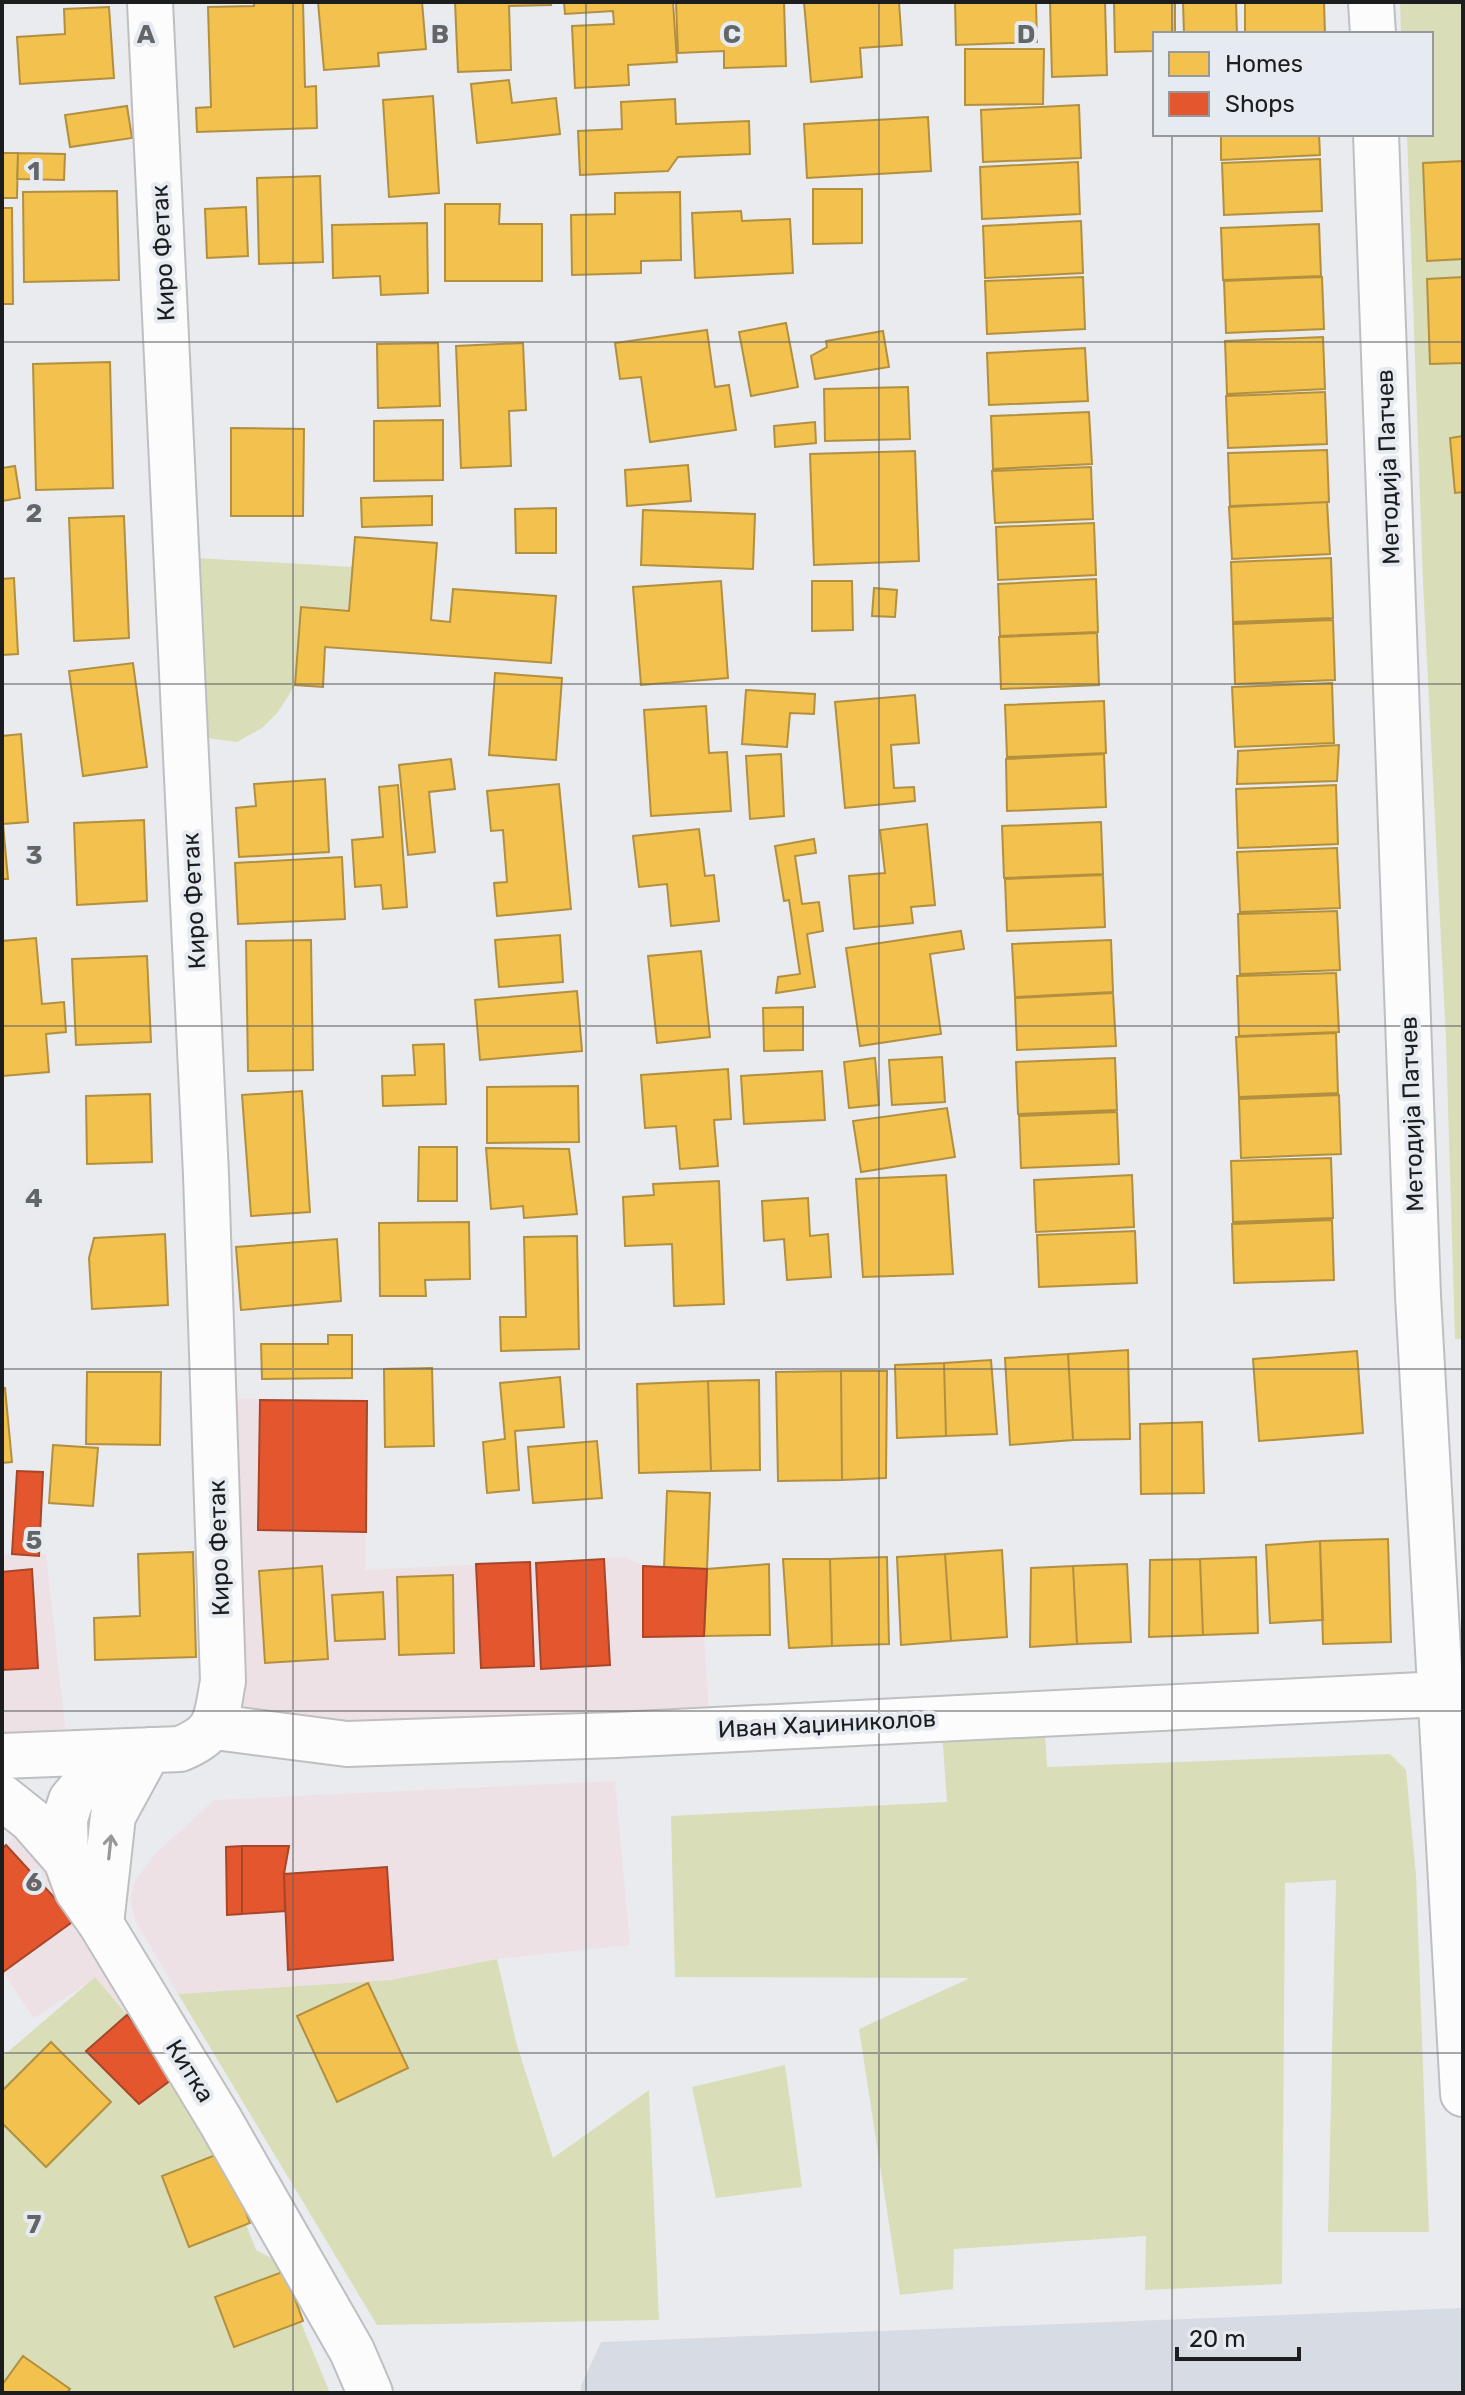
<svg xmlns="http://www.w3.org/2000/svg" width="1465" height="2395" font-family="Rubik,sans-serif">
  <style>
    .commercial { fill: #eee1e5 }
    .built { fill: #d7dce4 }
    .green { fill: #d9deb9 }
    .homes { fill: #f2c14e; stroke: #b29040; stroke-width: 2 }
    .shops { fill: #e4572e; stroke: #a8462a; stroke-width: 2 }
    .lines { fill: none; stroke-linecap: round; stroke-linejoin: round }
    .street-casing { stroke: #bebfc1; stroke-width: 48 }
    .secondary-casing { stroke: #bebfc1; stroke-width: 48 }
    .street { stroke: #fcfcfc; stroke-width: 44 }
    .secondary { stroke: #fcfcfc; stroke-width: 44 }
    .oneway { stroke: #979899 }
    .grid { fill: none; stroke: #646567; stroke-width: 2; stroke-opacity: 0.55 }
    .labels { text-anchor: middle; stroke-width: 8; stroke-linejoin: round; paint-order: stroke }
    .street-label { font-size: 24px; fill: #1c1d1f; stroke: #e6eaf1 }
    .grid-label { font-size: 26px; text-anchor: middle; font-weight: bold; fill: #646567; stroke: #e6eaf1; stroke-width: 8; stroke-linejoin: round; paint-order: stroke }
  </style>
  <rect width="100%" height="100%" fill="#e9ebee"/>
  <path class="commercial" d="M214 1398 367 1401 365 1570 626 1557 643 1566 707 1569 704 1636 710 1730 215 1727Z
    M46 1554 68 1754 2 1756V1555Z
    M615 1781 630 1945 497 1959 391 1980 178 1994 135 1920 130 1900 135 1881 155 1854 214 1800Z
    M31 1820 179 2074 139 2104 86 2051 96 1978 34 2018 2 1971V1849Z"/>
  <path class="built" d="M1463 2308V2393H581V2386L601 2342Z"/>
  <path class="green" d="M1400 2H1463V1339H1455L1446 1039 1423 582 1407 134H1431V34H1401Z
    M178 557 353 567 349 611 301 608 295 685 278 712 262 728 237 742 186 735Z
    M1044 1714 1047 1767 1390 1754 1406 1770 1416 1875 1429 2232H1328L1336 1880 1285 1883 1282 2284 1145 2290 1146 2236 954 2249 953 2289 900 2295 859 2029 970 1978 675 1977 671 1816 947 1802 941 1718Z
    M497 1959 516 2042 553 2158 649 2090 659 2320 377 2325 178 1994 391 1980Z
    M95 1977 127 2015 86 2052 139 2104 179 2074 221 2159 256 2250 275 2260 330 2393H2V2057Z
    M785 2065 802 2187 716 2198 692 2087Z"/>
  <path class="homes" d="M254 2H303L305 87 316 86 317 128 197 132 196 108 211 107 208 7 254 6Z
    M318 2H422L426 49 378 53 379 66 324 70Z
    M455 2H550L551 5 509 6 511 70 458 72Z
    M564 2H673L677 62 628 65 629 85 575 88 572 26 614 24 613 11 565 14Z
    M676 2H784L786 66 724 68V51L678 53Z
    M804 2H899L902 45 860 48 862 77 811 82Z
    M955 2H1036L1037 42 956 45Z
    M1050 2H1105L1107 75 1052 77Z
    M1114 2H1175V34H1155V51L1115 52Z
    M1183 2H1236L1237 34H1184Z
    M1245 2H1324L1325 34H1245Z
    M109 7 114 78 20 84 17 37 65 34 64 9Z
    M965 49H1044L1043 104 965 105Z
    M509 80 512 103 556 98 560 134 477 143 471 84Z
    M433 96 439 193 389 197 383 100Z
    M675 99 676 124 749 121 750 154 678 157 668 171 580 175 578 131 622 129 621 102Z
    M1079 105 1081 158 983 162 981 110Z
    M127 106 132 138 70 147 65 115Z
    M928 117 931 171 807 178 804 124Z
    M1221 134H1319L1320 155 1221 160Z
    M2 153H18L17 198H2Z
    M18 153 65 154 64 180 17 179Z
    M1320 159 1322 211 1224 215 1222 163Z
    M1463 161V259L1427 261 1423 163Z
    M1078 162 1080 214 982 219 980 167Z
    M320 176 323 262 259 264 257 178Z
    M813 189H862V243L813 244Z
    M117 191 119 280 24 282 23 192Z
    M680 192 681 260 641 261V273L572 275 571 215 615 214V193Z
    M445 204H500L499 224H542V281H445Z
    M246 207 248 256 207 258 205 209Z
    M2 208H12L13 304H2Z
    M741 211 742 221 790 219 793 273 695 278 692 213Z
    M1081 221 1083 273 985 278 983 226Z
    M427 223 428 293 381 295 380 276 333 278 332 225Z
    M1319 224 1321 276 1223 280 1221 228Z
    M1083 277 1085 329 987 334 985 281Z
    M1322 277 1324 329 1226 333 1224 281Z
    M1463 277V363L1430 364 1427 279Z
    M786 323 798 387 751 396 739 332Z
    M707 330 715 387 729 385 736 430 650 442 641 377 620 379 615 343Z
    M883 331 889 367 815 379 811 356 827 347 826 341Z
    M1323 337 1325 389 1227 394 1225 341Z
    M438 343 440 406 378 408 377 344Z
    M523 343 526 410 509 411 511 466 461 468 456 346Z
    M1085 348 1088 401 989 405 987 353Z
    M110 362 113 488 36 490 33 364Z
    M908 387 910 439 825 441 824 389Z
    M1325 392 1327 444 1228 448 1226 396Z
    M1089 412 1092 464 993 469 991 416Z
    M443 420V480L374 481V421Z
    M815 422 816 443 775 447 774 426Z
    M231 428 304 429 303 516H231Z
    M1463 436V492L1455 493 1450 438Z
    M1327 450 1329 502 1230 506 1228 453Z
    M915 451 919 561 814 565 810 454Z
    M688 465 691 501 627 506 625 470Z
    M15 466 20 498 2 501V468Z
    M1091 467 1093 519 995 523 992 471Z
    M432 496V525L362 527 361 498Z
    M1327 502 1330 554 1232 559 1229 507Z
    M556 508V553H516L515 509Z
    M643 510 755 514 753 569 641 565Z
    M124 516 129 638 74 641 69 518Z
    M1094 523 1096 575 998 580 996 527Z
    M355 537 437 543 431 620 450 622 453 589 556 596 551 663 325 647 323 687 295 685 301 607 349 611Z
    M1331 558 1333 618 1233 622 1231 562Z
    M14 578 18 654 2 655V579Z
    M1096 579 1098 632 1000 636 998 584Z
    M721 581 728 678 641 685 633 587Z
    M812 581H852L853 630 812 631Z
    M874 588 897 590 895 617 872 616Z
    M1333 620 1335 680 1235 684 1233 624Z
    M1097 633 1099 685 1001 689 999 637Z
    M133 663 147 767 83 776 69 671Z
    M495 673 562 678 556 760 489 755Z
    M1332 683 1334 743 1235 747 1232 687Z
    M746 690 815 694 814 714 790 713 787 747 742 744Z
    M915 695 919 743 891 745 894 788 914 787 915 801 845 808 835 702Z
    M1104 701 1106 753 1007 757 1005 705Z
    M706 706 709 753 727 752 731 811 651 816 644 710Z
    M21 734 28 822 3 824 8 879H2V736Z
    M1339 745 1337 781 1237 784 1238 751Z
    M781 754 784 816 750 819 746 756Z
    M1104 754 1106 807 1007 811 1006 759Z
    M451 759 455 789 429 792 435 852 408 855 399 765Z
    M325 779 329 852 239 857 236 808 256 806 254 784Z
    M559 784 571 909 497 916 494 883 507 882 503 830 491 831 487 791Z
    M398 785 407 907 383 909 381 885 355 887 352 840 383 837 379 787Z
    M1336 785 1338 844 1238 848 1236 789Z
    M144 820 147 901 77 905 74 823Z
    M1101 822 1103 874 1004 878 1002 826Z
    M927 824 935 905 911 907 913 923 854 929 849 876 885 873 880 830Z
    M699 829 705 876 714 875 719 921 671 926 667 884 639 887 633 836Z
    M814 839 816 853 795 856 802 904 819 902 823 931 807 934 815 987 776 993 778 977 800 974 789 900 784 901 775 846Z
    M1337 848 1340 908 1240 912 1237 852Z
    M342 857 345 919 238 924 235 863Z
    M1103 875 1105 927 1007 931 1005 879Z
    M1337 911 1340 970 1240 974 1238 914Z
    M961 931 964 949 930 954 941 1034 860 1046 846 948Z
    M560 935 563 982 499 987 495 940Z
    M36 938 42 1004 64 1002 66 1032 46 1034 49 1072 3 1076 2 941Z
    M311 940 313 1070 248 1071 246 941Z
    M1111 940 1113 992 1015 997 1012 944Z
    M701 951 710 1037 657 1043 648 956Z
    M147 956 151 1042 76 1045 72 959Z
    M1336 973 1339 1032 1239 1036 1237 976Z
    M577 991 582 1051 480 1060 475 1000Z
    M1113 993 1116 1046 1017 1050 1015 998Z
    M803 1007V1050L764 1051 763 1008Z
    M1336 1033 1338 1093 1239 1097 1236 1037Z
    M444 1044 446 1104 383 1106 382 1076 415 1075 413 1045Z
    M942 1057 945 1102 892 1105 889 1060Z
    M875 1058 879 1105 849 1108 844 1062Z
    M1115 1058 1117 1110 1018 1114 1016 1062Z
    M728 1069 731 1119 714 1120 718 1166 680 1169 676 1126 645 1128 641 1075Z
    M822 1071 825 1120 744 1124 741 1076Z
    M578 1086 579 1142 487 1143V1087Z
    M302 1091 310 1212 251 1216 242 1095Z
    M150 1094 152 1162 87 1164 86 1096Z
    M1339 1095 1341 1154 1241 1158 1239 1099Z
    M947 1108 955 1157 861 1172 853 1121Z
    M1117 1112 1119 1164 1021 1168 1019 1116Z
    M419 1147H457V1201H418Z
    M486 1148 569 1149 577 1214 524 1218 523 1206 491 1209Z
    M1331 1158 1333 1218 1233 1222 1231 1161Z
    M946 1175 953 1274 863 1277 856 1179Z
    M1132 1175 1134 1227 1036 1232 1034 1180Z
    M719 1181 724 1304 674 1306 672 1244 625 1246 623 1197 654 1195 653 1184Z
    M808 1198 810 1236 828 1234 831 1277 787 1280 784 1239 764 1241 762 1201Z
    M1332 1220 1334 1280 1234 1283 1232 1224Z
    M469 1222 470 1279 425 1280 426 1296H380L379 1223Z
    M1135 1231 1137 1283 1039 1287 1037 1235Z
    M165 1234 168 1305 92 1309 89 1258 94 1238Z
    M577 1236 579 1349 501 1351 500 1317H526L524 1237Z
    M337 1239 341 1301 241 1310 236 1247Z
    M328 1335H352V1378L262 1379 261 1344H328Z
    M1128 1350 1130 1439 1073 1440 1068 1354Z
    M1357 1351 1363 1433 1259 1441 1253 1359Z
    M1068 1354 1073 1440 1010 1445 1005 1358Z
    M991 1360 997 1434 946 1436 944 1363Z
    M944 1363 946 1436 897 1438 895 1365Z
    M432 1368 434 1446 385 1447 384 1369Z
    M841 1371 842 1480 778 1481 776 1372Z
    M841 1371H887L886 1478 842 1480Z
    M87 1372H161L160 1445 86 1444Z
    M560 1377 564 1427 515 1431 519 1490 487 1493 483 1442 505 1439 500 1383Z
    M759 1380 760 1470 711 1471 708 1381Z
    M708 1381 711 1471 639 1473 637 1384Z
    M2 1388H5L12 1462 2 1463Z
    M1202 1422 1204 1493 1141 1494 1140 1424Z
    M597 1441 602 1498 533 1503 528 1447Z
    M53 1445 98 1448 93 1506 49 1503Z
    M667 1491 710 1493 707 1569 664 1568Z
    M1388 1539 1391 1642 1323 1644 1320 1541Z
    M1320 1541 1323 1620 1270 1623 1266 1545Z
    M1002 1550 1007 1637 951 1641 945 1554Z
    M193 1552 196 1657 95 1660 94 1618 140 1616 138 1554Z
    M945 1554 951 1641 901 1645 897 1557Z
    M887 1557 889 1644 832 1646 830 1559Z
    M1256 1557 1258 1633 1203 1635 1200 1559Z
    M783 1559H830L832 1646 789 1648Z
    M1200 1559 1203 1635 1149 1637 1150 1560Z
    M769 1564 770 1635 704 1636 707 1569Z
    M1127 1564 1131 1642 1077 1644 1073 1566Z
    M322 1566 328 1659 265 1663 259 1571Z
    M1073 1566 1077 1644 1030 1647 1031 1568Z
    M453 1575 454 1653 399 1655 397 1577Z
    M383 1592 385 1639 335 1641 332 1595Z
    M368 1983 408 2068 337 2102 297 2016Z
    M51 2042 111 2102 46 2167 2 2123V2091Z
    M223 2152 250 2223 189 2247 162 2176Z
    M285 2271 303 2321 234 2347 215 2297Z
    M23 2356 70 2389 67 2393H2V2385Z"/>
  <path class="shops" d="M260 1400 367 1401 366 1532 258 1530Z
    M17 1471 43 1472 39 1556 12 1554Z
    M604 1559 610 1665 541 1669 536 1563Z
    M530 1562 534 1666 481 1668 476 1564Z
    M643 1566 707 1569 704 1636 643 1637Z
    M32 1569 38 1668 2 1670V1572Z
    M6 1845 75 1920 3 1972 2 1849Z
    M242 1846H289L284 1874 285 1911 242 1914Z
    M242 1846V1914L227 1915 226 1847Z
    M387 1867 393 1960 288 1970 284 1874Z
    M127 2015 179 2074 139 2104 86 2051Z"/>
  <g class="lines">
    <g class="street-casing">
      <path id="street" d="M1371 2 1373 34
        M1376 134 1418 1296 1463 2094
        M215 1727 347 1744 616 1735 1441 1694 1463 1697"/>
    </g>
    <g class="secondary-casing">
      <path id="secondary" d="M112 1752 71 1800 65 1819 66 1860 77 1890 101 1924 221 2122 352 2351 370 2393
        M2 1756 180 1749C219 1733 216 1719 223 1681L206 1175 150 2
        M2 1797 31 1820 66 1860
        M101 1924 113 1816 149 1750"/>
    </g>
    <use href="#street" class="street"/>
    <use href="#secondary" class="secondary"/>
  </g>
  <defs><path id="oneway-shaft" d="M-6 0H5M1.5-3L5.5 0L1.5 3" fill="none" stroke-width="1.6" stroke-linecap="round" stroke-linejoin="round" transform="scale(2)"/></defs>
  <use class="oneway" href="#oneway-shaft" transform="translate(110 1847) rotate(-84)"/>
  <path class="grid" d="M293 2V2393M586 2V2393M879 2V2393M1172 2V34M1172 134V2393M2 342H1463M2 684H1463M2 1026H1463M2 1369H1463M2 1711H1463M2 2053H1463"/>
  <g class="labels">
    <g class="street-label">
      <text transform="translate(163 253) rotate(-93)" y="8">Киро Фетак</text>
      <text transform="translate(1388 467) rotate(-92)" y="8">Методија Патчев</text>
      <text transform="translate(194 901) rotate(-93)" y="8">Киро Фетак</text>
      <text transform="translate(1412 1114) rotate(-92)" y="8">Методија Патчев</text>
      <text transform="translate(219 1548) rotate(-92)" y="8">Киро Фетак</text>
      <text transform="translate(827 1724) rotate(-3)" y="8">Иван Хаџиниколов</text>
      <text transform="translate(190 2071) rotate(58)" y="8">Китка</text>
    </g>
  </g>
  <g class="grid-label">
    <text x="146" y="43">A</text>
    <text x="440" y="43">B</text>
    <text x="732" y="43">C</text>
    <text x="1026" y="43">D</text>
    <text x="34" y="180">1</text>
    <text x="34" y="522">2</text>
    <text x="34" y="864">3</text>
    <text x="34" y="1207">4</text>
    <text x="34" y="1549">5</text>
    <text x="34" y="1891">6</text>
    <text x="34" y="2233">7</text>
  </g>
  <rect width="1465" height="2395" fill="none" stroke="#1c1d1f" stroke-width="8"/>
  <rect x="1153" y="32" width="280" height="104" fill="#e6eaf1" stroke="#95989d" stroke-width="2"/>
  <rect x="1169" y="52" width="40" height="24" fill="#f2c14e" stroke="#95989d" stroke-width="2"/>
  <text x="1225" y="72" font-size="24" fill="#1c1d1f">Homes</text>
  <rect x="1169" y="92" width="40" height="24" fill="#e4572e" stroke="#95989d" stroke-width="2"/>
  <text x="1225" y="112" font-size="24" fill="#1c1d1f">Shops</text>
  <path d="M1177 2347v12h122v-12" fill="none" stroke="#1c1d1f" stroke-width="4"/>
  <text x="1189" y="2347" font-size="24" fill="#1c1d1f" stroke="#e6eaf1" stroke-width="6" paint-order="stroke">20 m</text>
</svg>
